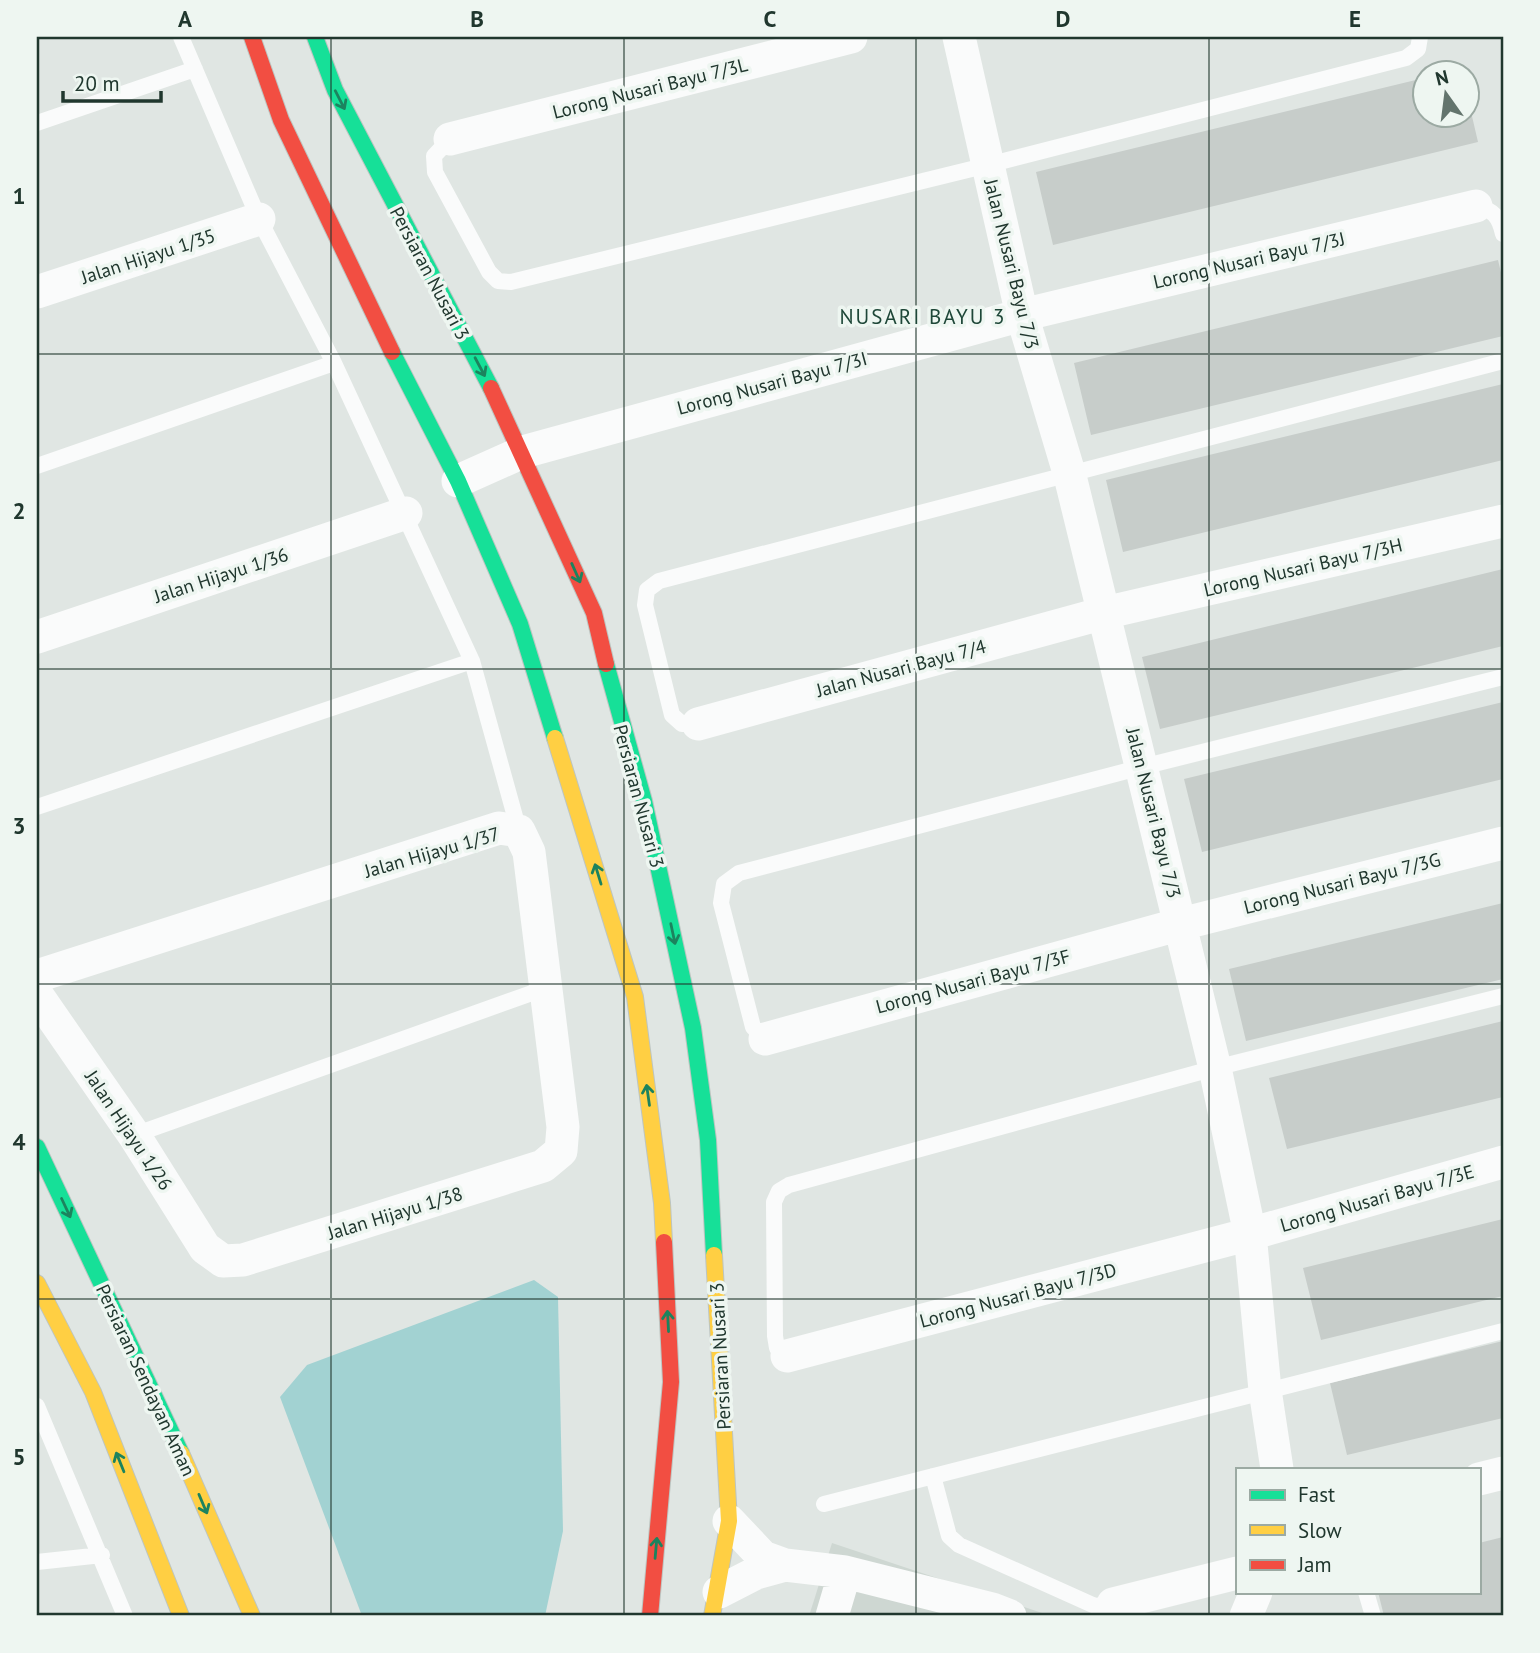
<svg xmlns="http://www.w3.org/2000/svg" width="1540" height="1653" font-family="'PT Sans',sans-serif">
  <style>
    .built { fill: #ced7d2 }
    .water { fill: #a2d2d2 }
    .building { fill: #c7cdca }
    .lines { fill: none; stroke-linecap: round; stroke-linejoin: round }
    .fast-casing { stroke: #bdc5c1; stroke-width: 18 }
    .slow-casing { stroke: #bdc5c1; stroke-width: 18 }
    .jam-casing { stroke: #bdc5c1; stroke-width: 18 }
    .lane { stroke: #fafbfb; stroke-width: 16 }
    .street { stroke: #fafbfb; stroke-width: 33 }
    .fast { stroke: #16e098; stroke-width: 16 }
    .slow { stroke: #ffcf43; stroke-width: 16 }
    .jam { stroke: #f24e42; stroke-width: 16 }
    .oneway { stroke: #1c835e }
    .grid { fill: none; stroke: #20372e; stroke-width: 2; stroke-opacity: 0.55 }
    .labels { text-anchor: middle; stroke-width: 7; stroke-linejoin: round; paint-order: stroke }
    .street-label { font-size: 19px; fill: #20372e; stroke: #eef6f1 }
    .neighbourhood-label { font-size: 21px; letter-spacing: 2px; fill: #1e4738; stroke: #eef6f1 }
    .neatline { fill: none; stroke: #20372e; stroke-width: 2.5 }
    .grid-label { font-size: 23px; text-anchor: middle; font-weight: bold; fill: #20372e }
  </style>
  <rect width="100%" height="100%" fill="#e0e6e3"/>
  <path class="built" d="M832 1543 1051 1616H809Z"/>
  <path class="water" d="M534 1280 558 1297 563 1531 545 1616H362L280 1397 307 1365Z"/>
  <path class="building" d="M1424 78V116H1466L1468 99 1478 142 1053 245 1036 172Z
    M1498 260 1503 281V336L1091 435 1074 363Z
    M1503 384V460L1123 552 1106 480Z
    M1503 569V646L1160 729 1142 657Z
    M1503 702V779L1202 852 1184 779Z
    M1503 903V979L1246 1041 1229 969Z
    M1503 1021V1097L1287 1149 1269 1078Z
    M1503 1219V1296L1321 1340 1303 1268Z
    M1503 1341V1418L1347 1455 1330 1383Z
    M1503 1537V1614L1384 1616 1378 1592H1479V1543Z"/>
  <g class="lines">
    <g class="fast-casing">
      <path id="fast" d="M315 37 335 90 491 388
        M392 352 458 481 520 624 555 738
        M606 664 644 801 693 1028 708 1140 714 1255
        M37 1147 181 1453"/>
    </g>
    <g class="slow-casing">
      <path id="slow" d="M555 738 635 997 662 1203 664 1242
        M37 1283 93 1392 181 1616
        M181 1453 252 1616
        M712 1616 729 1521 714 1255"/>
    </g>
    <g class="jam-casing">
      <path id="jam" d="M252 37 281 120 392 352
        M491 388 594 613 606 664
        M650 1616 671 1382 664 1242"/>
    </g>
    <path class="lane" d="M181 37 259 219 334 363 472 661 519 831
      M37 123 195 69
      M450 139 434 156 435 172 489 272 498 281 511 282 988 165 1406 58 1418 49 1420 37
      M1476 206C1493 210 1499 216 1503 234
      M37 466 334 363
      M698 724H682L672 715 645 605 647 590 659 581 1503 361
      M37 807 472 661
      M765 1039 753 1027 721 903 724 884 739 873 1142 767 1503 677
      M134 1135 546 988
      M787 1356 777 1348 775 1336 774 1202 779 1191 789 1185 1215 1068 1503 996
      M37 1406 125 1616
      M933 1476 949 1536 959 1545 1095 1606 1113 1604
      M824 1504 1503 1331
      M37 1562 102 1555
      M1366 1592 1373 1616"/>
    <path class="street" d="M959 37 1022 315 1070 476 1215 1068 1250 1234 1265 1390 1277 1469
      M450 139 851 37
      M37 292 259 219
      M458 481 523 452 1022 315 1476 206
      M37 637 406 513
      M698 724 1104 613 1503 521
      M37 976 499 828 519 831 529 852 563 1127 561 1151 543 1166 243 1260 223 1261 205 1248 134 1135 37 995
      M765 1039 1181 924 1503 843
      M787 1356 1250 1234 1503 1162
      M1479 1479 1503 1473
      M729 1521 763 1557 785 1565 845 1572 992 1609 1010 1616
      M719 1592 756 1573 785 1565
      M1113 1604 1237 1573
      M832 1616 845 1572
      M1246 1616 1256 1592"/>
    <use href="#fast" class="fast"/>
    <use href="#slow" class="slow"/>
    <use href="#jam" class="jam"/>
  </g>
  <defs><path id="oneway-shaft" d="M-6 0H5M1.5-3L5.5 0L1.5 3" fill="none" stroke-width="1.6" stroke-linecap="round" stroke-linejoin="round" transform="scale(1.75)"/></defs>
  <g class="oneway">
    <use href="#oneway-shaft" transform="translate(340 100) rotate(63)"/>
    <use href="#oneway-shaft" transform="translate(480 367) rotate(62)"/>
    <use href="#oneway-shaft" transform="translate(576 573) rotate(66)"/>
    <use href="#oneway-shaft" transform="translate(598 874) rotate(-107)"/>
    <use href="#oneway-shaft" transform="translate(673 934) rotate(78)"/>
    <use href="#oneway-shaft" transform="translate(648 1095) rotate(-98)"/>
    <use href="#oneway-shaft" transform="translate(66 1208) rotate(65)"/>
    <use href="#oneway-shaft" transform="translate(668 1321) rotate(-93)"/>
    <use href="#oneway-shaft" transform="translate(120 1462) rotate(-112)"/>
    <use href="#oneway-shaft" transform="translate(203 1504) rotate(67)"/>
    <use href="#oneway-shaft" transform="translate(656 1548) rotate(-85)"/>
  </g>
  <path class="grid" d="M331 37V1616M624 37V1616M916 37V1616M1209 37V1616M37 354H1503M37 669H1503M37 984H1503M37 1299H1503"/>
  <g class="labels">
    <g class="street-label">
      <text transform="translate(650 88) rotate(-14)" y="7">Lorong Nusari Bayu 7/3L</text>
      <text transform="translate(148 256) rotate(-18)" y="7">Jalan Hijayu 1/35</text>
      <text transform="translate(1249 260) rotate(-13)" y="7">Lorong Nusari Bayu 7/3J</text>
      <text transform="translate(1012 264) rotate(76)" y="7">Jalan Nusari Bayu 7/3</text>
      <text transform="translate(430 273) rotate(62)" y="7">Persiaran Nusari 3</text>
      <text transform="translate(772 383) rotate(-15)" y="7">Lorong Nusari Bayu 7/3I</text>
      <text transform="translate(1303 567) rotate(-13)" y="7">Lorong Nusari Bayu 7/3H</text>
      <text transform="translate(221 575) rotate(-18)" y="7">Jalan Hijayu 1/36</text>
      <text transform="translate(901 668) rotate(-15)" y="7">Jalan Nusari Bayu 7/4</text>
      <text transform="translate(639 796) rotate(75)" y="7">Persiaran Nusari 3</text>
      <text transform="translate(1154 813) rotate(76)" y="7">Jalan Nusari Bayu 7/3</text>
      <text transform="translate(432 852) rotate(-16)" y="7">Jalan Hijayu 1/37</text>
      <text transform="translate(1342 883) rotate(-14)" y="7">Lorong Nusari Bayu 7/3G</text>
      <text transform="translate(973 981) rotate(-15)" y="7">Lorong Nusari Bayu 7/3F</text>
      <text transform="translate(129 1130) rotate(56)" y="7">Jalan Hijayu 1/26</text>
      <text transform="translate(1377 1198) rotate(-16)" y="7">Lorong Nusari Bayu 7/3E</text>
      <text transform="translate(395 1213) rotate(-17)" y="7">Jalan Hijayu 1/38</text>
      <text transform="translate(1018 1295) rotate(-15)" y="7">Lorong Nusari Bayu 7/3D</text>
      <text transform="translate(720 1356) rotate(-93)" y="7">Persiaran Nusari 3</text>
      <text transform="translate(146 1380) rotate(65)" y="7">Persiaran Sendayan Aman</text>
    </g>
    <g class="neighbourhood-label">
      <text x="923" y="324">NUSARI BAYU 3</text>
    </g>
  </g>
  <rect width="1540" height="1653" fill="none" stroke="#eef6f1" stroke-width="77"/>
  <rect x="1236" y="1468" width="245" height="126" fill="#eef6f1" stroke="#9caaa3" stroke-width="2"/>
  <rect x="1250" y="1490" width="35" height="10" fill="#16e098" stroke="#9caaa3" stroke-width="2"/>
  <text x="1298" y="1502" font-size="21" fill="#20372e">Fast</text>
  <rect x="1250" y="1525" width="35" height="10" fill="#ffcf43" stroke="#9caaa3" stroke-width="2"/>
  <text x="1298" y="1538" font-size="21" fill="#20372e">Slow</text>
  <rect x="1250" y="1560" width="35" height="10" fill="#f24e42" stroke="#9caaa3" stroke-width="2"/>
  <text x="1298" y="1572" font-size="21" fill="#20372e">Jam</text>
  <g transform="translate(1446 94) rotate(346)"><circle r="33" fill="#eef6f1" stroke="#9caaa3" stroke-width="2"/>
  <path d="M0-5L12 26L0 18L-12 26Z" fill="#63746d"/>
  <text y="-10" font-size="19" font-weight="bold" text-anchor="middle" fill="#20372e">N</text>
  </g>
  <path d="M63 91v10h98v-10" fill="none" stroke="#20372e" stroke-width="3.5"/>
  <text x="74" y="91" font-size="21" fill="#20372e" stroke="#eef6f1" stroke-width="5" paint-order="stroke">20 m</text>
  <rect x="38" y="38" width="1464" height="1576" class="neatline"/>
  <g class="grid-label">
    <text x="185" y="27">A</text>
    <text x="477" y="27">B</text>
    <text x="770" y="27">C</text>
    <text x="1063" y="27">D</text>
    <text x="1355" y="27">E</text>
    <text x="19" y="204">1</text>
    <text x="19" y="519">2</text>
    <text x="19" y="834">3</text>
    <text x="19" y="1150">4</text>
    <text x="19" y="1465">5</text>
  </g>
</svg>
